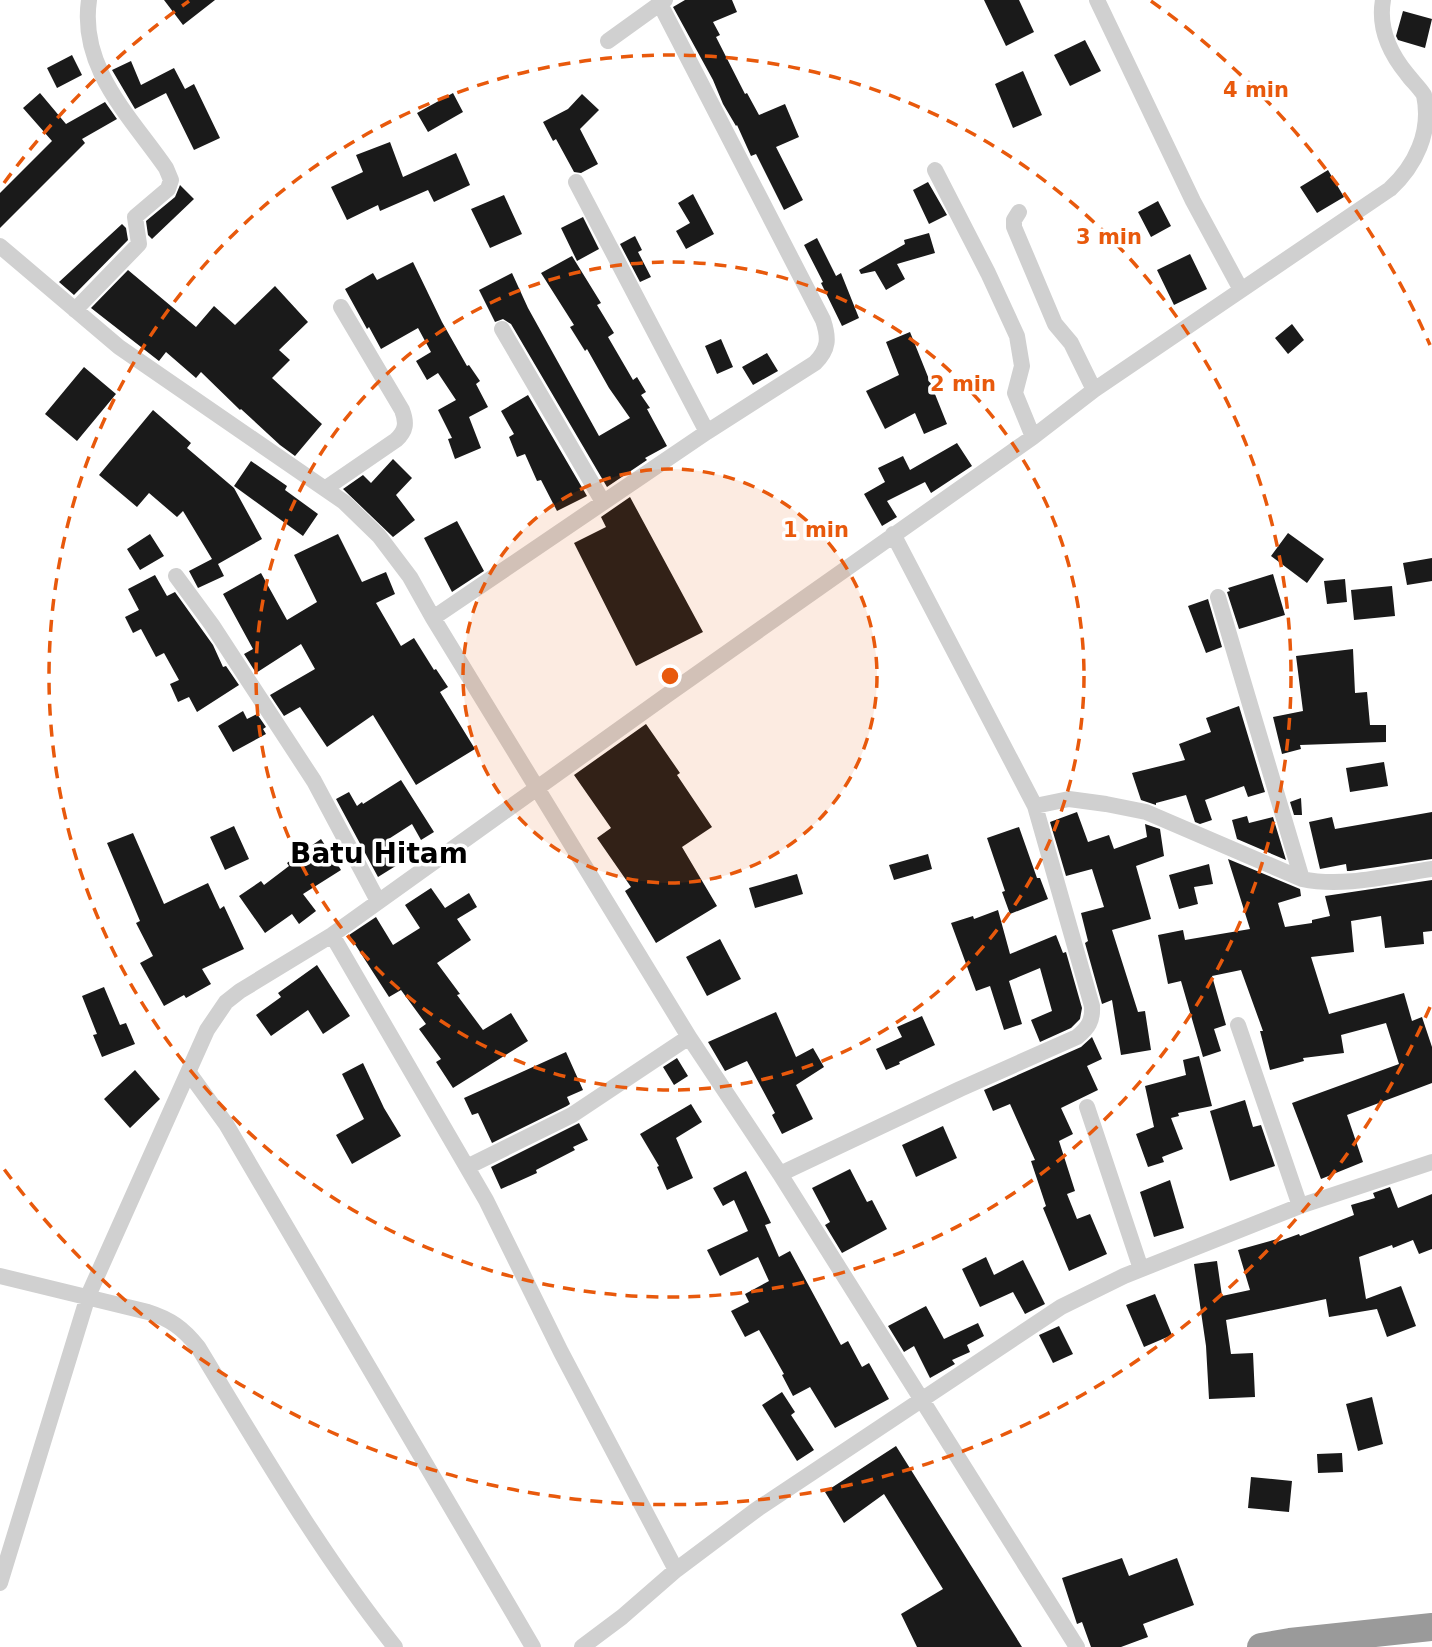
<svg xmlns="http://www.w3.org/2000/svg" width="1432" height="1647" font-family="'DejaVu Sans',sans-serif">
  <style>
    .building { fill: #1a1a1a }
    .lines { fill: none; stroke-linecap: round; stroke-linejoin: round }
    .street { stroke: #d0d0d0; stroke-width: 16 }
    .highway { stroke: #9a9a9a; stroke-width: 28 }
    .ring { fill: none; stroke: #e8590c; stroke-width: 3.5; stroke-dasharray: 12 9 }
    .labels { text-anchor: middle; stroke-width: 7; stroke-linejoin: round; paint-order: stroke }
    .quarter-label { font-size: 28px; font-weight: bold; fill: #000; stroke: #fff }
    .centre { fill: #e8590c; stroke: #fff; stroke-width: 3.5 }
    .ring-label { font-size: 21px; text-anchor: middle; font-weight: bold; fill: #e8590c; stroke: #fff; stroke-width: 7; stroke-linejoin: round; paint-order: stroke }
  </style>
  <rect width="100%" height="100%" fill="#fff"/>
  <path class="building" d="M164 0H215L183 25Z
    M685 0H732L737 12 713 22 720 35 716 37 745 94 747 93 759 115 785 104 799 137 776 147 803 200 784 210 756 154 751 156 737 125 736 126 723 104 713 80 673 7Z
    M984 0H1019L1034 32 1006 46Z
    M1403 11 1432 19 1425 48 1398 40 1396 36Z
    M1085 40 1101 71 1070 86 1054 55Z
    M72 55 82 75 57 88 47 68Z
    M131 61 141 85 174 68 185 89 194 84 220 138 194 150 166 93 135 109 112 70Z
    M1023 71 1042 115 1013 128 995 84Z
    M40 93 66 124 105 102 117 119 82 139 85 143 0 228V193L52 141 23 108Z
    M453 93 463 112 428 132 417 113Z
    M582 94 599 110 580 129 598 164 581 173 574 172 556 139 553 141 543 122 568 109Z
    M390 142 403 177 456 153 470 185 434 202 428 190 380 211 378 205 347 220 331 187 363 172 356 155Z
    M1328 170 1344 197 1317 213 1300 187Z
    M928 182 947 215 929 224 913 190Z
    M180 185 194 199 152 239 148 235 146 221 175 197Z
    M693 194 714 234 686 249 676 231 690 223 678 203Z
    M504 195 522 234 490 248 471 209Z
    M1158 201 1171 226 1151 237 1138 212Z
    M583 217 599 249 577 261 561 228Z
    M122 224 126 228 128 240 74 295 59 282Z
    M929 233 935 253 897 264 905 279 886 290 875 271 861 274 859 270 905 244 904 240Z
    M635 236 642 250 638 252 651 277 640 282 620 244Z
    M817 238 836 276 841 273 859 318 842 326 821 283 823 282 804 245Z
    M1190 254 1207 289 1174 305 1157 270Z
    M572 256 601 303 597 305 614 333 608 337 633 380 637 377 646 392 641 395 650 408 647 409 667 446 645 458 647 460 607 487 511 324 503 319 495 322 479 290 512 273 528 308 599 436 630 418 609 388 587 349 585 351 570 327 574 325 541 273Z
    M413 262 442 322 467 366 469 365 480 381 476 384 488 407 469 417 481 448 455 459 448 439 452 438 438 410 456 400 438 373 427 380 416 361 431 352 418 328 381 349 369 327 367 329 345 289 373 273 377 280Z
    M128 270 196 327 214 306 235 325 275 286 308 322 279 350 290 360 272 378 322 424 295 456 280 445 241 409 240 410 201 372 196 378 166 352 159 361 91 308Z
    M1292 324 1304 340 1288 354 1275 338Z
    M910 332 947 424 924 434 915 413 885 429 866 391 899 375 886 342Z
    M721 339 733 367 717 374 705 346Z
    M767 353 778 371 753 385 742 367Z
    M84 367 116 394 77 441 45 414Z
    M528 395 587 496 557 511 541 480 537 481 525 454 517 457 509 437 514 434 501 411Z
    M153 410 191 443 187 448 234 488 262 539 218 564 224 576 198 588 189 571 212 559 183 511 177 517 149 493 137 507 99 475Z
    M957 443 972 466 931 493 925 482 887 501 897 517 882 526 864 494 885 482 878 468 903 456 910 470Z
    M393 459 412 478 396 495 415 520 393 537 343 489 363 475 371 483Z
    M251 461 287 486 285 490 318 514 303 536 234 486Z
    M630 497 703 632 636 666 574 543 606 527 601 517Z
    M457 521 484 571 452 592 424 538Z
    M1288 533 1324 559 1307 583 1271 556Z
    M150 534 164 556 140 570 127 549Z
    M338 534 362 582 386 572 395 594 376 603 401 646 414 638 434 670 436 669 448 687 440 692 475 749 416 785 373 715 327 747 300 707 284 716 270 695 315 669 301 644 256 673 244 654 253 649 223 594 261 573 287 620 317 602 294 555Z
    M1432 558V581L1407 585 1403 563Z
    M1273 574 1285 615 1239 629 1227 592 1230 591 1228 588Z
    M155 575 167 596 175 592 213 645 223 667 226 666 239 685 197 712 189 697 178 702 170 684 179 680 164 653 156 657 141 629 133 633 125 617 139 610 128 589Z
    M1345 579 1347 602 1327 604 1324 581Z
    M1392 586 1395 616 1354 620 1351 590Z
    M1208 599 1222 647 1206 653 1188 606Z
    M1353 649 1355 693 1367 692 1370 725H1386V742L1300 745 1301 749 1282 754 1273 717 1303 711 1296 656Z
    M1239 706 1265 792 1248 797 1244 786 1205 800 1212 820 1200 824 1195 822 1186 795 1156 803V805L1141 800 1132 773 1185 760 1179 744 1211 732 1206 718Z
    M243 711 247 719 257 714 266 727 263 729 266 734 233 752 218 726Z
    M646 724 680 773 677 775 712 827 682 847 717 906 656 943 625 891 631 887 597 838 611 828 574 775Z
    M1384 762 1388 786 1350 792 1346 768Z
    M401 780 434 832 421 840 412 824 387 840 402 862 378 877 336 799 349 792 357 806 362 802 363 804Z
    M1301 798 1302 815H1294L1290 802Z
    M1077 812 1088 842 1109 835 1114 849 1147 837 1145 824 1160 829 1164 856 1136 866 1151 919 1112 930 1138 1012 1145 1011 1151 1050 1121 1055 1112 1000 1102 1004 1085 943 1088 941 1081 913 1104 907 1092 869 1066 876 1050 822Z
    M1432 812V859L1350 871H1347L1346 864 1320 869 1309 822 1332 817 1335 829Z
    M1247 816 1249 823 1273 817 1286 860 1237 839 1232 820Z
    M234 826 249 859 225 870 210 837Z
    M1019 827 1037 878H1040L1048 899 1010 914 1002 892 1005 891 987 838Z
    M133 833 164 904 208 883 220 909 224 906 244 949 202 969 211 984 186 998 184 995 164 1006 140 963 153 956 136 923 140 921 107 843Z
    M321 839 341 870 303 894 316 911 299 924 292 914 265 933 239 896 261 881 264 885 289 866 287 863Z
    M928 854 932 869 894 880 889 865Z
    M1228 859 1300 889 1301 896 1278 903 1285 927 1312 923V920L1330 916 1325 896 1432 880V931L1423 932 1424 944 1385 948 1381 916 1351 921 1354 952 1311 957 1329 1014 1404 993 1412 1021 1422 1017 1432 1047V1083L1347 1115 1363 1162 1321 1179 1292 1103 1399 1064 1386 1023 1341 1035 1344 1053 1303 1058 1304 1061 1270 1070 1260 1031H1263L1241 970 1212 976 1226 1025 1214 1029 1221 1051 1203 1057 1181 981 1168 984 1158 935 1183 930 1185 940 1250 929Z
    M1209 864 1213 884 1194 887 1198 904 1179 909 1169 875Z
    M797 874 803 894 755 908 749 888Z
    M431 888 445 908 469 893 477 907 457 919 471 940 437 963 460 994 457 995 483 1030 511 1013 528 1041 453 1088 436 1062 441 1059 419 1029 426 1024 401 990 389 997 349 935 376 917 393 945 420 928 405 905Z
    M998 910 1010 954 1056 935 1063 953 1066 952 1082 1008 1080 1019 1071 1028 1040 1042 1031 1020 1052 1011 1040 968 1009 981 1022 1024 1004 1030 990 986 976 991 951 923 973 916 974 919Z
    M720 939 741 979 707 996 686 957Z
    M317 965 350 1016 323 1034 308 1010 271 1036 256 1015 281 997 278 993Z
    M104 987 120 1025 126 1023 135 1044 102 1057 93 1035 97 1034 82 996Z
    M776 1012 796 1057 813 1048 824 1067 796 1085 813 1119 782 1134 772 1115 775 1113 747 1061 725 1071 708 1042Z
    M922 1016 935 1045 899 1062 900 1064 886 1070 876 1049 902 1037 897 1027Z
    M1092 1037 1102 1059 1087 1066 1098 1090 1061 1108 1073 1134 1059 1141 1075 1191 1067 1194 1077 1219 1090 1214 1107 1254 1069 1271 1043 1208 1046 1206 1031 1161 1035 1160 1010 1104 993 1111 984 1090 1081 1047Z
    M566 1052 583 1090 567 1097 570 1104 567 1106 492 1143 478 1113 472 1115 464 1098Z
    M1199 1056 1212 1106 1178 1113 1179 1116 1171 1118 1183 1149 1162 1157 1164 1162 1148 1167 1136 1134 1154 1127 1145 1086 1186 1075 1183 1060Z
    M677 1058 688 1076 674 1085 663 1067Z
    M363 1063 384 1108 401 1136 352 1164 336 1135 364 1119 342 1074Z
    M135 1070 160 1099 130 1128 104 1099Z
    M1245 1100 1253 1127 1261 1125 1275 1166 1230 1181 1210 1111Z
    M691 1104 702 1122 676 1138 693 1178 667 1190 657 1167 659 1166 640 1134Z
    M579 1123 588 1140 573 1147 575 1150 536 1170 537 1173 501 1189 491 1167Z
    M943 1126 957 1158 916 1177 902 1145Z
    M850 1169 867 1202 872 1200 887 1229 842 1253 825 1225 830 1222 812 1188Z
    M746 1171 771 1223 765 1225 779 1257 790 1251 841 1345 848 1341 862 1367 869 1363 889 1399 835 1428 810 1387 793 1396 782 1375 784 1374 759 1330 745 1337 731 1311 749 1302 745 1294 769 1281 758 1257 720 1276 707 1250 748 1231 734 1200 723 1206 713 1188Z
    M1170 1180 1184 1228 1154 1237 1140 1192Z
    M1390 1187 1398 1208 1432 1194V1249L1419 1254 1413 1240 1393 1248 1392 1245 1359 1257 1366 1299 1401 1286 1416 1326 1387 1337 1377 1309 1329 1317 1326 1299 1226 1320 1231 1354 1253 1353 1255 1397 1209 1399 1206 1346 1194 1264 1217 1261 1222 1296 1250 1290 1238 1250 1277 1239V1242L1299 1234 1300 1236 1354 1215 1351 1205 1375 1198 1373 1193Z
    M986 1257 994 1275 1023 1260 1045 1304 1025 1314 1013 1292 980 1307 962 1269Z
    M1155 1294 1172 1335 1144 1347 1126 1305Z
    M926 1306 944 1339 978 1323 984 1336 967 1345 970 1352 952 1360 955 1364 930 1378 914 1346 904 1352 888 1326Z
    M1059 1326 1073 1354 1053 1363 1039 1335Z
    M782 1392 795 1412 791 1415 814 1450 797 1461 762 1405Z
    M1372 1397 1383 1444 1358 1451 1346 1404Z
    M896 1446 1022 1647H917L901 1614 943 1589 884 1494 844 1523 825 1492Z
    M1342 1453 1343 1472 1318 1473 1317 1454Z
    M1251 1477 1292 1481 1289 1512 1248 1508Z
    M1122 1558 1129 1576 1177 1558 1194 1605 1143 1624 1148 1637 1121 1647H1091L1082 1622 1077 1624 1062 1578Z"/>
  <g class="lines">
    <path class="street" d="M1097 0 1193 201 1240 288
      M608 41 665 0
      M935 170 988 273 1017 336 1022 366 1015 393 1033 437
      M576 182 707 432
      M1019 212 1014 220V227L1055 324 1071 343 1094 390
      M0 246 119 347 344 502 379 536 410 577 433 618 689 1037 780 1174 1077 1647
      M75 310 139 244 135 217 168 189 171 180 166 168C130 116 79 68 89 0
      M502 329 603 502
      M326 488 396 440C406 431 407 423 402 410L341 307
      M893 534 1035 806
      M176 576 212 625 314 781 378 901
      M1218 597 1302 879
      M433 618 707 432 815 363C829 349 829 338 823 320L660 4
      M332 935 486 1200 561 1352 676 1570
      M1238 1025 1300 1206
      M189 1073 226 1124 533 1647
      M1087 1107 1141 1269
      M467 1167 572 1115 689 1037
      M780 1174 960 1089 1077 1037C1088 1028 1093 1021 1092 1006L1035 806 1069 799 1106 804 1146 812 1302 879C1344 888 1390 875 1432 869
      M0 1276 148 1312C170 1319 183 1328 198 1347 260 1449 320 1553 395 1647
      M0 1583 88 1296 207 1030 226 1002 240 991 332 935 667 695 1033 437 1094 390 1390 189C1415 166 1432 132 1424 95 1419 87 1412 81 1407 74 1389 52 1378 28 1383 0
      M582 1647 622 1617 676 1570 756 1510 1061 1307 1124 1276 1300 1206 1432 1162"/>
    <path class="highway" d="M1261 1647 1290 1642 1432 1627"/>
  </g>
  <circle cx="670" cy="676" r="207" fill="#e8590c" fill-opacity=".12"/>
  <g class="ring">
    <circle cx="670" cy="676" r="207"/>
    <circle cx="670" cy="676" r="414"/>
    <circle cx="670" cy="676" r="621"/>
    <path d="M1430 1007A829 829 0 0 1 4 1169M4 183A829 829 0 0 1 189 1M1151 1A829 829 0 0 1 1430 345"/>
  </g>
  <g class="labels">
    <g class="quarter-label">
      <text x="379" y="863">Batu Hitam</text>
    </g>
  </g>
  <circle cx="670" cy="676" r="10" class="centre"/>
  <g class="ring-label">
    <text x="1256" y="97">4 min</text>
    <text x="1109" y="244">3 min</text>
    <text x="963" y="391">2 min</text>
    <text x="816" y="537">1 min</text>
  </g>
</svg>
